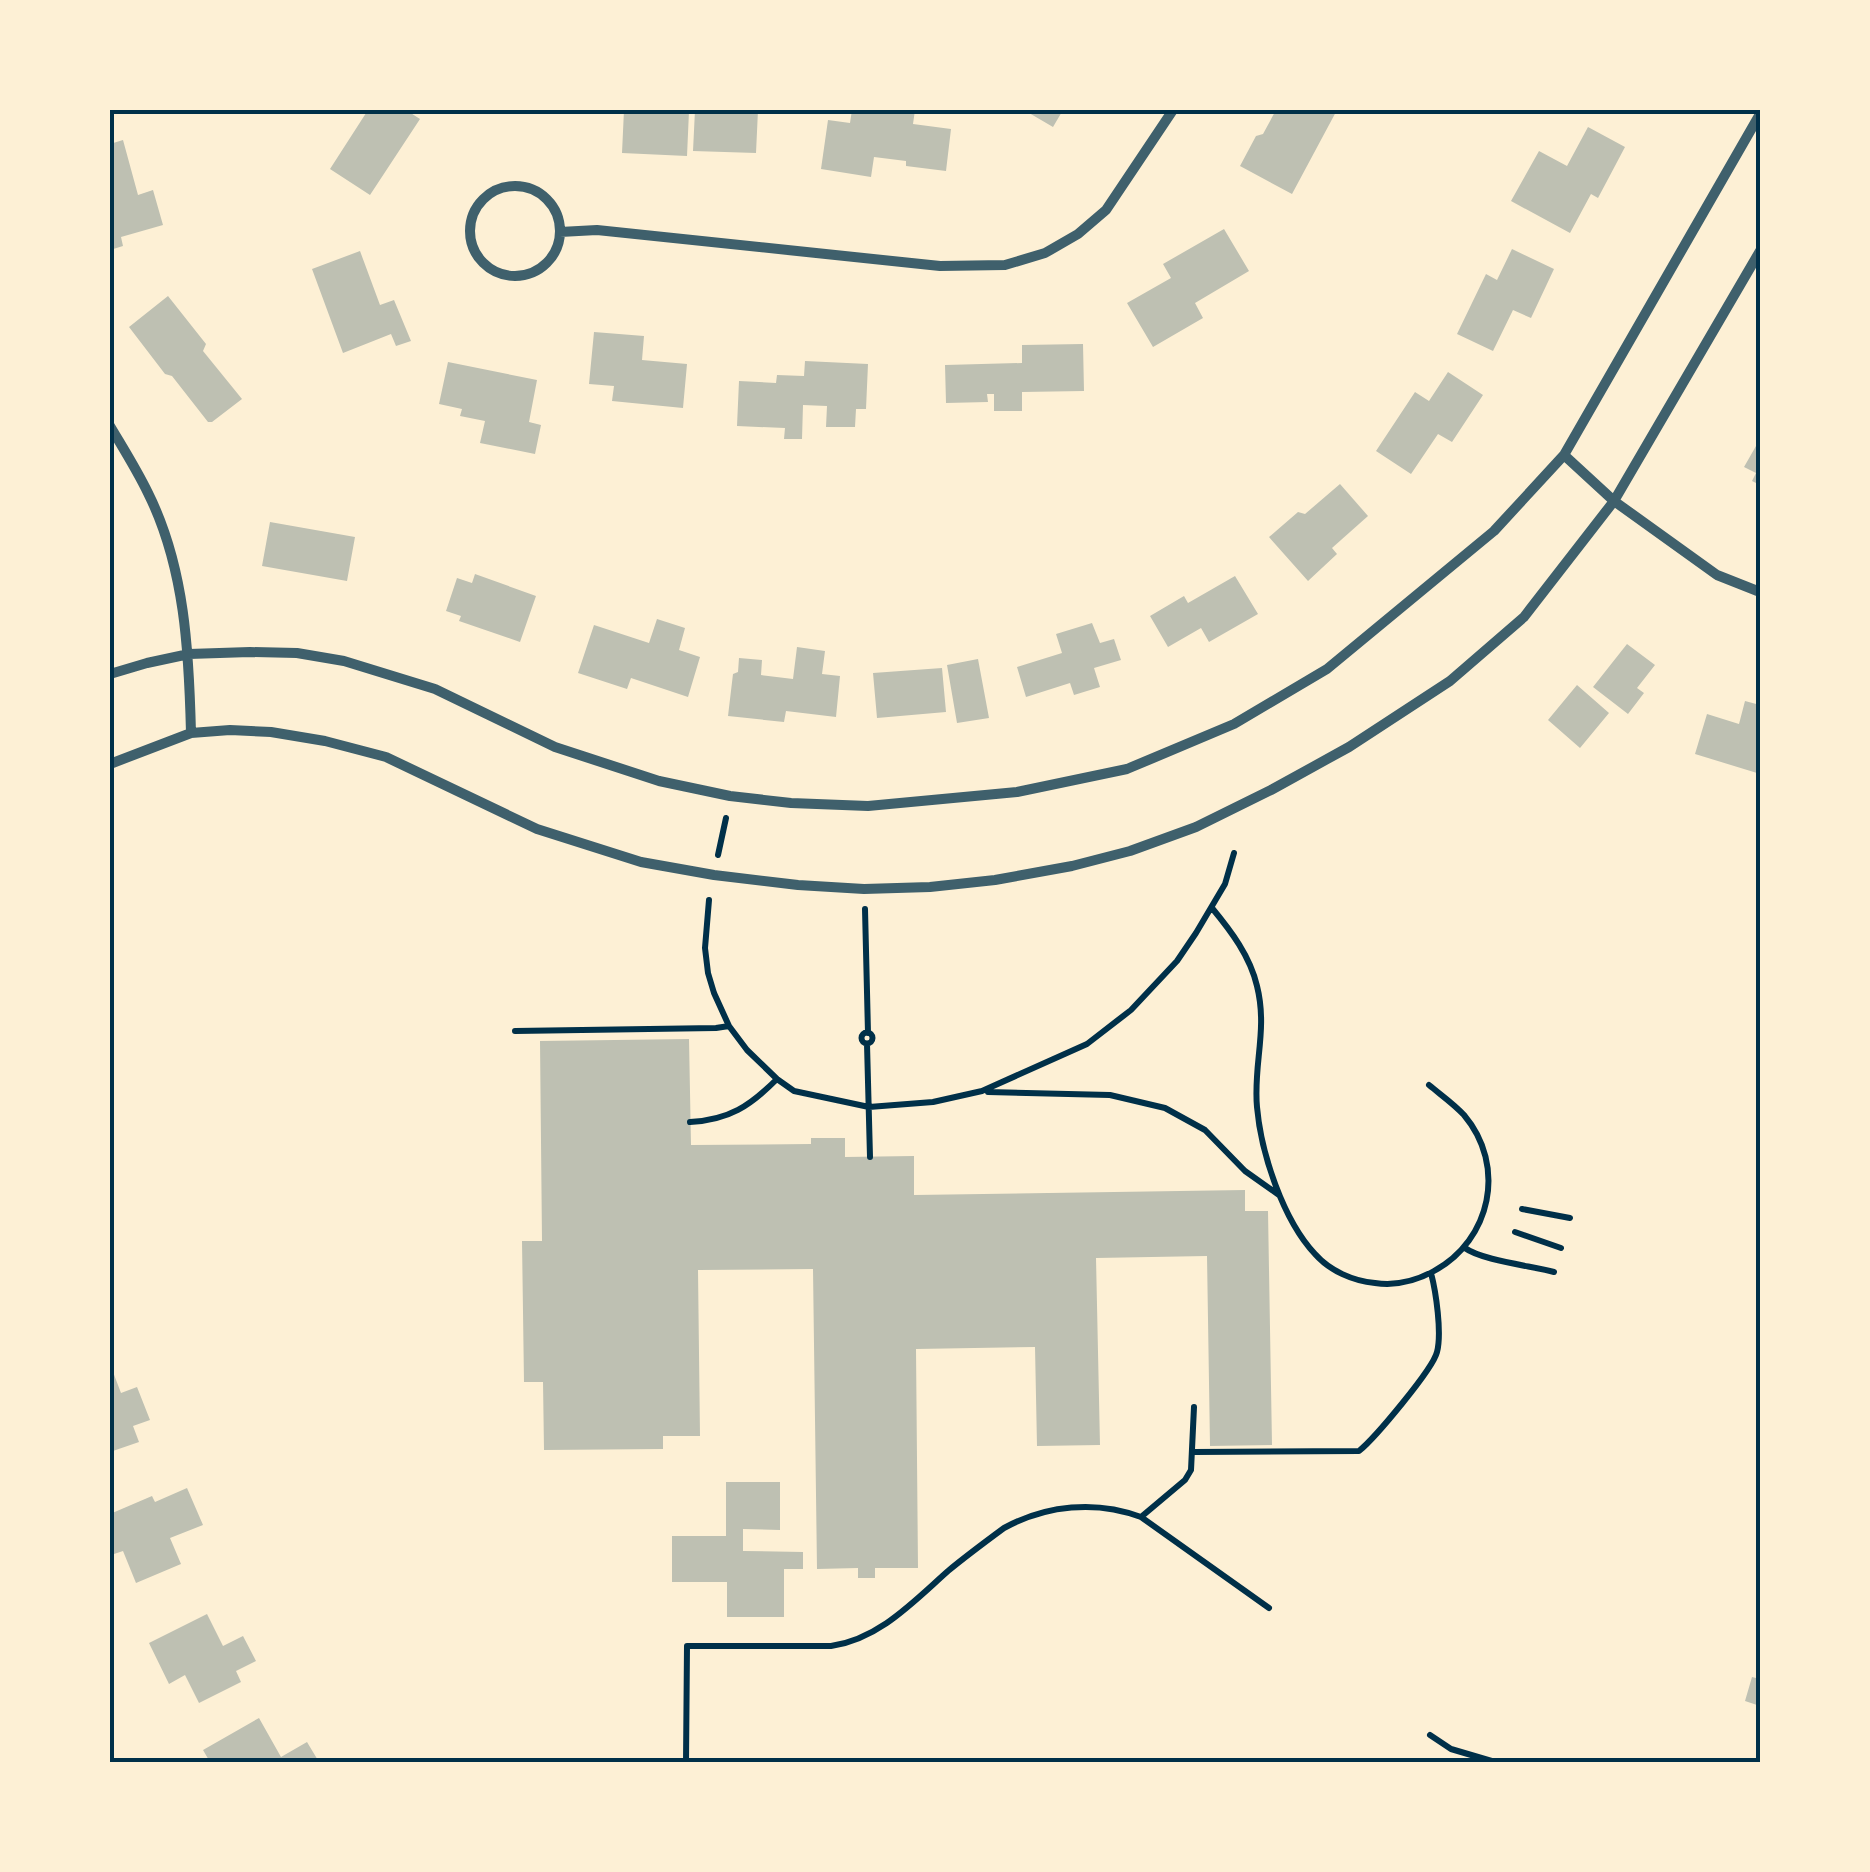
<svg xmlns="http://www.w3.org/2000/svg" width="1870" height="1872" font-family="'Noto Sans',sans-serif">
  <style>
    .building { fill: #bec0b2 }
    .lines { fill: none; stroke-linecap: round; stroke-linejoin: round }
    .path { stroke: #003049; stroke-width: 6 }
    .minor { stroke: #3f606c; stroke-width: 10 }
    .neatline { fill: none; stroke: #003049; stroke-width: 4 }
  </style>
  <rect width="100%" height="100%" fill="#fdf0d5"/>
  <path class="building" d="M368 110H406L420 119 370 195 330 169Z
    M624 110 689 111 687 156 622 153Z
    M695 110H758L756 153 693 151Z
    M852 110H915L913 124 951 129 946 171 906 166V161L874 157 871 177 821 169 828 120 850 123Z
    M1024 110H1063L1053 127Z
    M1276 110 1284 112 1286 110H1337L1292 194 1240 166 1256 136 1263 134Z
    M1588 127 1625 147 1598 198 1591 194 1570 233 1511 201 1539 151 1567 166Z
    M123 140 138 195 153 190 163 225 121 237 123 246 110 250V144Z
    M1224 229 1249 271 1195 303 1203 318 1153 347 1127 303 1171 278 1163 264Z
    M1512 249 1554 269 1531 318 1513 310 1493 351 1457 334 1486 274 1497 280Z
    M360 251 380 305 394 300 411 341 396 346 391 334 343 353 312 269Z
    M168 296 206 344 203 351 242 399 212 422H208L172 376 165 374 129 327Z
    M594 332 644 336 642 360 687 364 683 408 612 401 614 386 589 384Z
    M1083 344 1084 391 1022 392V411H994V394H987L988 402 946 403 945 365 1022 363V345Z
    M805 361 868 364 866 409H856L855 427H826L827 406 803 405 802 439H784L785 428 737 426 739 381 776 383 777 375 804 376Z
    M448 362 537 380 529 422 541 425 535 454 480 443 485 421 460 416 462 409 439 404Z
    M1448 372 1483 395 1452 442 1438 434 1411 474 1376 451 1415 392 1429 401Z
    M1760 439V485L1752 481 1756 473 1744 467Z
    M1340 484 1368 516 1332 548 1337 554 1308 581 1269 537 1298 512 1305 514Z
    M270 522 355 537 347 581 262 566Z
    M475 574 536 596 520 642 459 621 461 616 446 611 457 578 472 583Z
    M1235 576 1258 614 1209 642 1201 628 1168 647 1150 616 1184 596 1188 603Z
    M657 619 685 628 679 650 700 657 688 697 631 678 627 689 578 673 594 625 649 643Z
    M1092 623 1100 643 1114 639 1121 660 1094 668 1100 687 1074 695 1070 683 1026 697 1017 667 1062 653 1056 634Z
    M1627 644 1655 665 1637 688 1644 693 1628 714 1593 687Z
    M797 647 825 651 822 674 840 676 836 717 786 711 784 722 728 716 733 674 738 672 739 658 762 660 761 675 793 679Z
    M978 659 989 718 957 723 947 665Z
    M942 668 946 712 877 718 873 673Z
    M1577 685 1609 713 1580 748 1548 720Z
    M1745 701 1760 705V764L1757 773 1695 754 1707 714 1739 724Z
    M689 1039 691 1145 811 1144V1138H845V1157L914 1156V1195L1245 1190V1211H1268L1272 1445 1210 1446 1207 1256 1096 1258 1100 1445 1037 1446 1035 1347 916 1349 918 1568H875V1578H858V1568L817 1569 813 1269 698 1270 700 1436H663V1449L544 1450 543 1382H524L522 1241H542L540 1041Z
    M110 1364 121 1393 137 1387 150 1420 133 1426 139 1442 110 1452Z
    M726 1482H780V1530L743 1529V1551L803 1552V1569H784V1617H727V1582H672V1536H726Z
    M187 1488 203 1525 170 1538 181 1564 136 1583 123 1551 114 1554 110 1544V1514L152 1496 155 1502Z
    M207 1614 223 1646 243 1636 256 1661 236 1671 241 1682 199 1703 185 1675 169 1684 149 1643Z
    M1752 1677 1760 1679V1706L1745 1701Z
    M259 1718 281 1757 307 1742 319 1762H210L203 1750Z"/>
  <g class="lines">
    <path class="path" d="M718 855 726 818
      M709 900 705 948 708 973 714 993 729 1026 747 1050 777 1079 794 1091 869 1107 933 1102 982 1091 1087 1044 1131 1010 1177 961 1196 933 1225 884 1234 853
      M1212 908C1231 931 1250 956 1257 986 1268 1030 1253 1065 1257 1107 1261 1153 1283 1220 1315 1254 1330 1271 1353 1281 1375 1283 1396 1286 1416 1281 1434 1271 1491 1240 1507 1166 1464 1115 1454 1104 1441 1095 1429 1085
      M865 909 868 1033
      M515 1031 716 1028 729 1026
      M861.5 1038a5.5 5.5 0 1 1 11 0a5.5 5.5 0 1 1-11 0Z
      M867 1044 870 1157
      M988 1092 1110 1095 1165 1108 1205 1130 1245 1171 1279 1195
      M690 1122C729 1120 750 1106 777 1079
      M1522 1209 1570 1218
      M1515 1232 1561 1248
      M1465 1248C1481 1260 1531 1266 1554 1272
      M1194 1452 1359 1451C1375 1438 1433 1369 1437 1352 1442 1333 1436 1292 1431 1273
      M1141 1517 1185 1480 1191 1470 1194 1407
      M1430 1735 1451 1749 1495 1762
      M686 1762 687 1646H831C879 1639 913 1602 948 1571 966 1556 985 1542 1004 1528 1046 1505 1096 1500 1141 1517L1269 1608"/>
    <path class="minor" d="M470 231a45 45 0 1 1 90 0a45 45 0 1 1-90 0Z
      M560 232 597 230 940 266 1005 265 1045 253 1078 234 1106 210 1173 110
      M110 426C123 448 137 470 148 493 185 567 189 652 191 733
      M1564 455 1614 501 1717 575 1760 592
      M110 674 147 663 189 654 250 652 297 653 344 661 435 689 555 747 659 781 730 796 791 803 868 806 1017 792 1127 769 1234 724 1327 669 1494 531 1564 455 1760 114
      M110 764 191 733 230 730 271 732 325 741 386 757 537 829 641 862 714 875 798 885 864 889 930 887 995 880 1072 866 1130 851 1196 827 1271 790 1349 747 1450 681 1524 617 1614 501 1760 251"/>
  </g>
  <rect width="1870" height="1872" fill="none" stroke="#fdf0d5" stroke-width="225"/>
  <rect x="112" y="112" width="1646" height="1648" class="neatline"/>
</svg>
